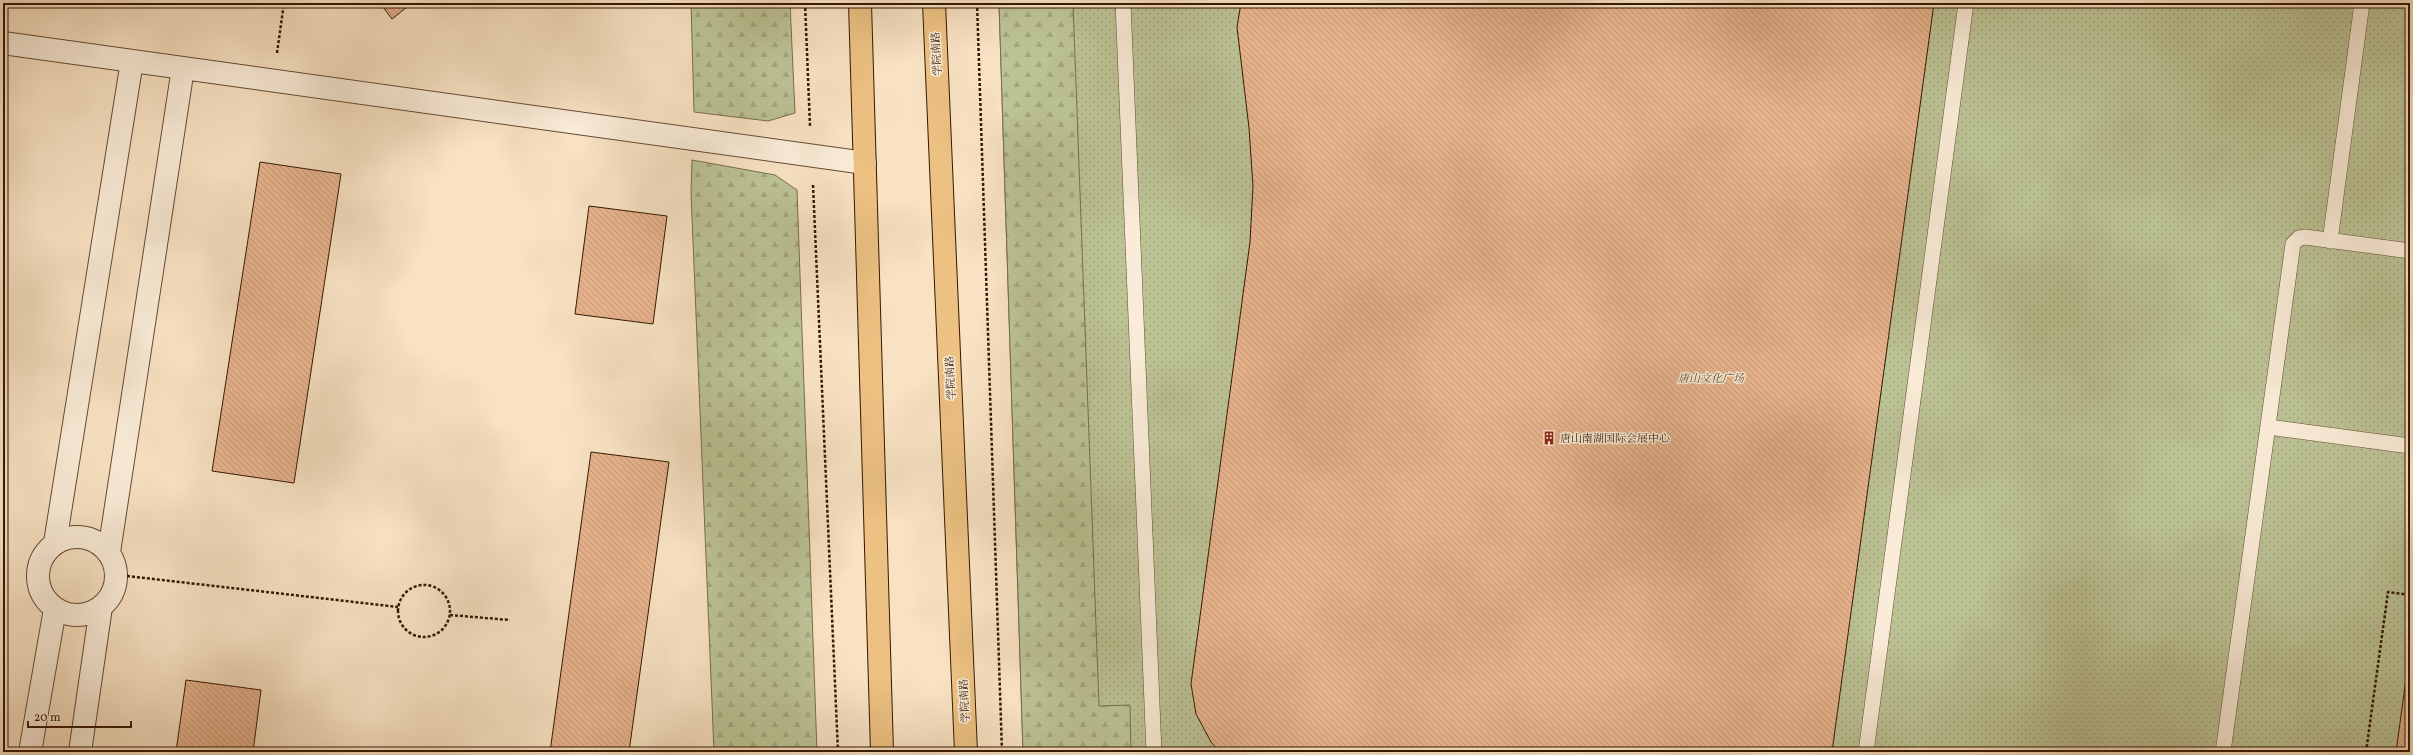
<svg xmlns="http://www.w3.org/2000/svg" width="2413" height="755" font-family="Vollkorn,'Noto Serif SC',serif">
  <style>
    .grass { fill: url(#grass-dots); stroke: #786d4c }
    .forest { fill: url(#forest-firs); stroke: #786d4c }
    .building { fill: url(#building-back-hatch); stroke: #341702 }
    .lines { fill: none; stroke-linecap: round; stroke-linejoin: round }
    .lane-casing { stroke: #654a32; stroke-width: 16 }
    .street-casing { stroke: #654a32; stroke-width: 24 }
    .primary-casing { stroke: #341702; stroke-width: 24 }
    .path { stroke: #341702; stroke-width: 2.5; stroke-dasharray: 3 2; stroke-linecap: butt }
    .lane { stroke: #faecd8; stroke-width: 15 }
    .street { stroke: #faecd8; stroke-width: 22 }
    .primary { stroke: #ecc182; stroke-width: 22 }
    .labels { text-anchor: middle; stroke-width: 3; stroke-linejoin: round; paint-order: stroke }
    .street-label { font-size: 11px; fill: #341702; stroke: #faecd8 }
    .park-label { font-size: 11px; font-style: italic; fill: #5d4b2e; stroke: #faecd8 }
    .poi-label { font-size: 11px; fill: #341702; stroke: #faecd8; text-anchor: start }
  </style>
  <defs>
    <pattern id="grass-dots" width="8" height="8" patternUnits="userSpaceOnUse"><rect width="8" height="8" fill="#bcc395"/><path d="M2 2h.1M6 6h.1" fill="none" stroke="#a2a77f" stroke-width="1.8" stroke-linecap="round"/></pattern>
    <pattern id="forest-firs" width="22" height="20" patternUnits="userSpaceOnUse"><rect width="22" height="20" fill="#bcc395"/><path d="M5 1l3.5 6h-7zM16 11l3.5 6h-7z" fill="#a2a77f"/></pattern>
    <pattern id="building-back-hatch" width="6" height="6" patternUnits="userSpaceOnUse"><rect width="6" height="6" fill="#e8b48e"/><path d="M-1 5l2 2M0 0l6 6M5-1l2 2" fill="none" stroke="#c89a79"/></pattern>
  </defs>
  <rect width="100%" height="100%" fill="#f8e2c3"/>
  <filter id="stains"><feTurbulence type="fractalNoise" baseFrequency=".005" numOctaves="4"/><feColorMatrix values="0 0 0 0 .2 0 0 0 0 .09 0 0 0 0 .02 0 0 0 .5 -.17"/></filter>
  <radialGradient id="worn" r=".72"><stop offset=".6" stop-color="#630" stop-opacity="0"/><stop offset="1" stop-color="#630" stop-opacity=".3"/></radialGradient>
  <path class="grass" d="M999 3H2410V752H1023Z"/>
  <path class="forest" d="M691 3H790L795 113 768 121 694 112Z
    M999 3H1073L1099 706 1130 705 1131 752H1023Z
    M692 160 775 175 797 190 817 752H714L691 192Z"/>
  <path class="building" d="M380 3H412L392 19Z
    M1241 3H1934L1832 752H1220L1211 742 1196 714 1191 684 1250 242 1253 186 1249 128 1237 27Z
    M260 162 341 174 294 483 212 471Z
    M589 206 667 216 653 324 575 314Z
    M591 452 669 462 629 752H550Z
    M2410 650V752H2396Z
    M186 680 261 690 253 752H176Z"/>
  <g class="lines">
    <g class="lane-casing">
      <path id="lane" d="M1123 3 1154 752
        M2330 241 2362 3
        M2268 427 2410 446
        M1866 752 1966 3
        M2223 752 2293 244 2299 238 2305 237 2410 251"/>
    </g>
    <g class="street-casing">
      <path id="street" d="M3 43 865 163
        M38 576a39 39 0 1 1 78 0a39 39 0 1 1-78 0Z
        M55 543 132 61
        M109 552 183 68
        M30 752 55 609
        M80 752 101 607"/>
    </g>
    <g class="primary-casing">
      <path id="primary" d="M860 3 882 752
        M934 3 966 752"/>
    </g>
    <path class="path" d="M805 3 810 126
      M977 3 1002 752
      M277 53 284 3
      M813 185 838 752
      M127 576 398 607
      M398 611a26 26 0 1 1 52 0a26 26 0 1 1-52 0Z
      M450 615 510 620
      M2366 752 2388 592 2410 595"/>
    <use href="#lane" class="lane"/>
    <use href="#street" class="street"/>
    <use href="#primary" class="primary"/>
  </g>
  <defs>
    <g id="building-bare" transform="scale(1.08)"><path d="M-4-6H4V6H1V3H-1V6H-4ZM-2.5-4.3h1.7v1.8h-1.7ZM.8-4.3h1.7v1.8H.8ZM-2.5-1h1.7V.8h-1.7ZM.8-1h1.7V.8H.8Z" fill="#8f2418" stroke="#faecd8" stroke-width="2.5" paint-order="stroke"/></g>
  </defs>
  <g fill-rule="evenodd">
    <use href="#building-bare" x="1549" y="438"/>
  </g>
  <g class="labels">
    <g class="street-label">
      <text transform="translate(936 54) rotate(-93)" y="4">学院南路</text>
      <text transform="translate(950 378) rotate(-93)" y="4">学院南路</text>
      <text transform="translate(964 701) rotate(-93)" y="4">学院南路</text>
    </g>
    <g class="park-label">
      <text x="1711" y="382">唐山文化广场</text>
    </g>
    <g class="poi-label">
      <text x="1560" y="442">唐山南湖国际会展中心</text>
    </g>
  </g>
  <rect width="2413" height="755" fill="none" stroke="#f8e2c3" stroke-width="16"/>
  <rect x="4" y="4" width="2405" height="747" fill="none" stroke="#341702" stroke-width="2"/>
  <rect x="8" y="8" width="2397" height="739" fill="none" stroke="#341702"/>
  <path d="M28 721v6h103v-6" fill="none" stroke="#341702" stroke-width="2"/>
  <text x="34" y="721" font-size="12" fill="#341702" stroke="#faecd8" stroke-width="3" paint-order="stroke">20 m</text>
  <rect width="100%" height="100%" filter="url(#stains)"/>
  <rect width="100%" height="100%" fill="url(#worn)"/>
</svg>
